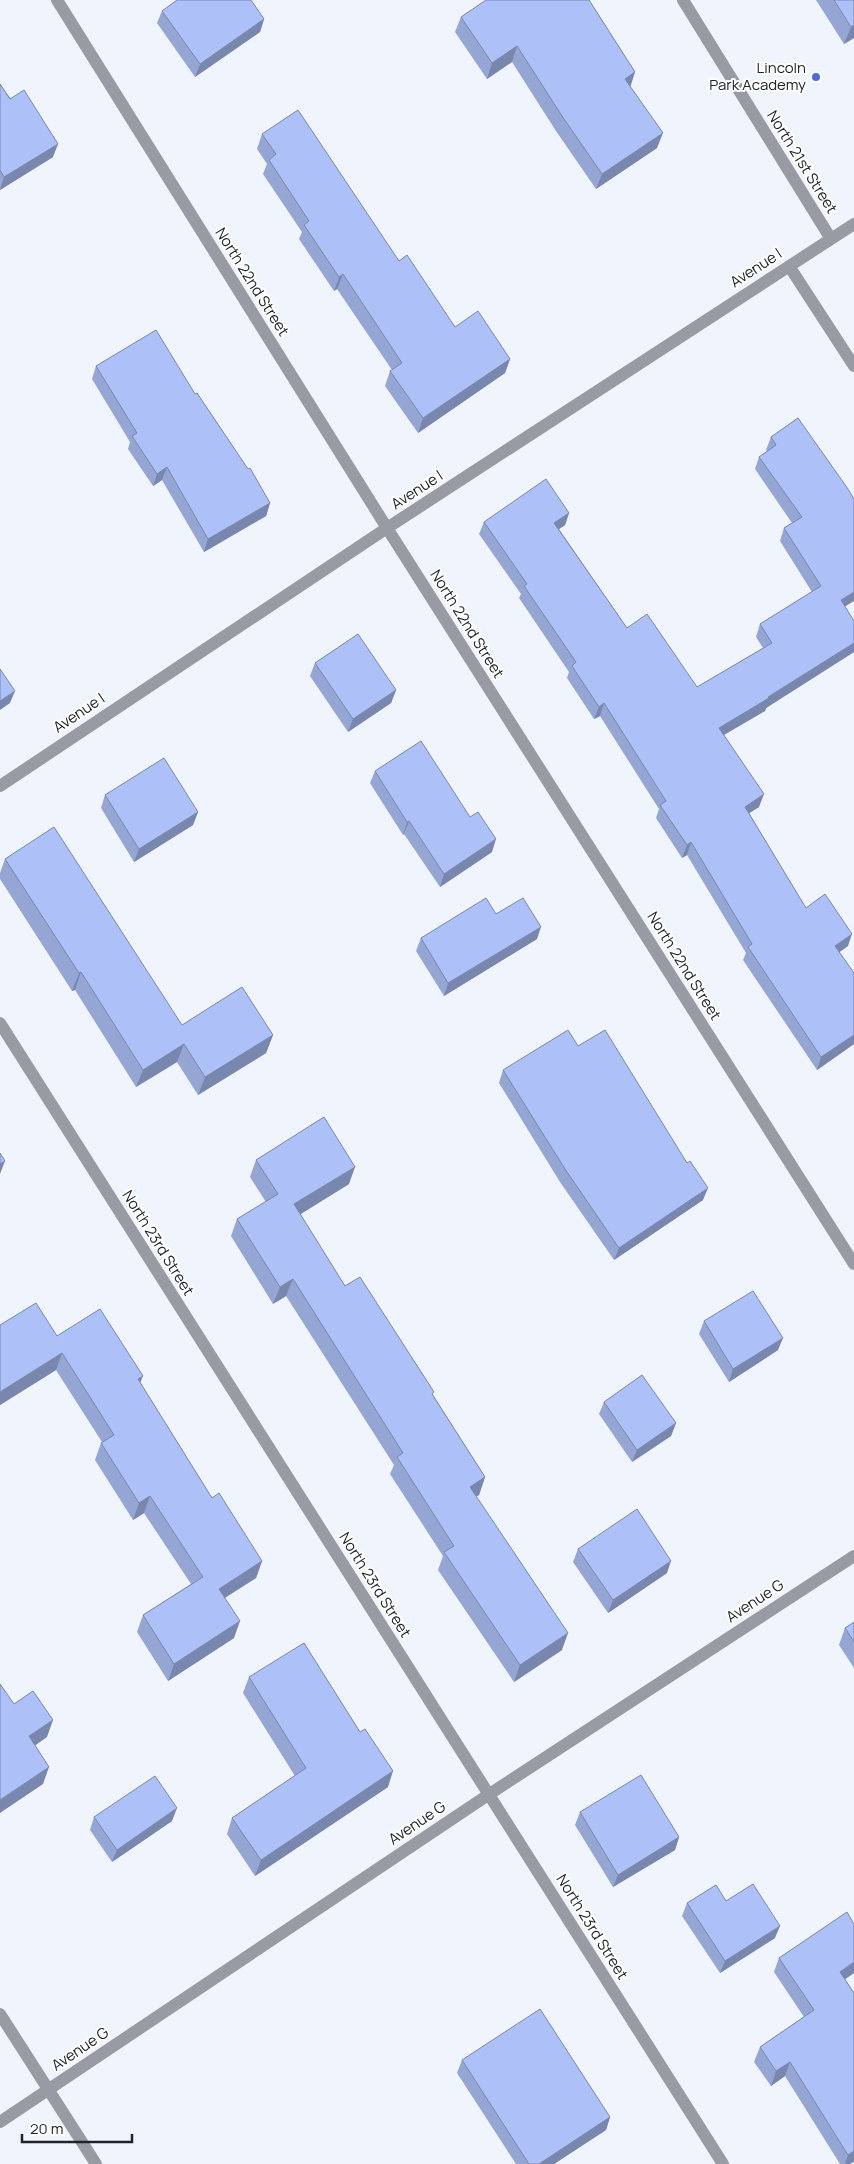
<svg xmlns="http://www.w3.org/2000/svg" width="854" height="2164" font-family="Manrope,sans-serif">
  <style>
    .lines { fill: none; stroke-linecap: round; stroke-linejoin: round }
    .street { stroke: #989ba4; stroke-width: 12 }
    .wall { fill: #95a6d5 }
    .shaded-wall { fill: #7987ae }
    .building { fill: #adc1f8; stroke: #7987ae }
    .poi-dot { fill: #4c69de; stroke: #fff; stroke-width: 2 }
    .labels { text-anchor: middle; stroke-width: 4; stroke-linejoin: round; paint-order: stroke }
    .poi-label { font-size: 15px; fill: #21232b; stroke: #fff; text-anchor: end }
    .street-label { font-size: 15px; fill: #21232b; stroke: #fff }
  </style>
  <rect width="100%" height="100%" fill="#f0f4fc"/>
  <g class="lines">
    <path class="street" d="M57 0 387 528 854 1264
      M683 0 831 239
      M789 266 854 366
      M0 786 387 528 854 224
      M0 1023 723 2164
      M0 2014 96 2164
      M0 2122 488 1795 854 1556"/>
  </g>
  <path class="wall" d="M816 0H854V38L844 44Z
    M591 3 635 72 630 86 657 148 596 189 556 131 512 62 487 79 455 32 461 17Z
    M162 11 264 19 260 32 195 77 157 23Z
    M0 84 53 157 0 190Z
    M262 134 399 261 455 327 510 359 505 373 418 433 385 386 390 371 392 370 337 289 334 291 299 239 302 232 263 174 267 164 257 149Z
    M96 366 195 394 270 503 266 516 204 552 162 480 153 486 128 449 130 442 92 379Z
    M798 418 845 607 854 621V652L766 708 765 711 724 735 759 807 749 813 806 908 848 946 839 952 854 973V1044L817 1070 743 960 746 953 687 855 682 858 656 818 659 809 600 716 594 719 567 678 569 672 519 598 521 594 479 534 484 522 569 513 565 525 559 529 627 628 697 687 763 648 756 637 760 624 812 592 780 541 784 528 792 523 755 469 759 457 767 451 766 450 771 437Z
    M315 663 396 690 391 703 348 732 310 676Z
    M375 771 492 852 440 887 404 834 403 835 370 783Z
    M105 795 198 812 193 825 134 862 101 808Z
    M5 859 182 1025 273 1035 266 1053 198 1095 177 1062 136 1087 75 990 72 991 0 879V873Z
    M421 938 537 939 444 996 416 951Z
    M578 1046 703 1200 614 1260 560 1182 499 1083 503 1070Z
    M256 1160 349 1184 300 1214 345 1286 433 1395 485 1477 479 1495 476 1496 562 1650 514 1682 438 1570 443 1556 390 1474 394 1465 286 1296 273 1304 231 1236 237 1219 266 1202 250 1177Z
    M704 1321 778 1350 729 1382 699 1334Z
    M0 1325 57 1336 140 1383 212 1498 262 1561 256 1578 225 1598 234 1638 168 1681 137 1632 143 1615 191 1584 144 1513 133 1520 95 1460 101 1443 102 1442 56 1370 0 1405Z
    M604 1402 676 1423 671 1436 632 1462 599 1414Z
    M578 1549 667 1573 608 1613 573 1562Z
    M854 1622V1668L839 1645 845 1628Z
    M249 1677 388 1787 255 1876 227 1834 232 1818 295 1776 243 1693Z
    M580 1812 679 1837 675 1850 613 1887 575 1825Z
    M94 1817 172 1821 112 1862 90 1830Z
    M726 1901 775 1938 720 1973 682 1916 687 1903Z
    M779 1958 854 1973 845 1979 854 1993V2163L853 2162 850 2164H840L785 2076 771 2086 754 2062 760 2047 804 2017 774 1972Z
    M462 2060 610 2117 606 2130 554 2164H516L457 2073Z"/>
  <path class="shaded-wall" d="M264 19 260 32 195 77 200 64Z
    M854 25V38L844 44 851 27Z
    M517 46 512 62 487 79 492 63Z
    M635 72 630 88 625 79Z
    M663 133 657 148 596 189 602 174Z
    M58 144 53 157 0 190 4 177Z
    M343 274 337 289 334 291 339 277Z
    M510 359 505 373 418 433 423 418Z
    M167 467 162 480 153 486 157 474Z
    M270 503 266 516 204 552 208 539Z
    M569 513 565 525 550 535 554 523Z
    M854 592V601L836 612 841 600Z
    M854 643V652L766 708 765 711 715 740 719 728Z
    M396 690 391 703 348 732 353 719Z
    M15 691 10 703 0 710V701Z
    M604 703 600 716 594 719 599 707Z
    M764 794 759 807 740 819 745 807Z
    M198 812 193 825 134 862 139 849Z
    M409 821 404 834 403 835 407 822Z
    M496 839 492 852 440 887 444 874Z
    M691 842 687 855 682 858 687 845Z
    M541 927 537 939 444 996 448 983Z
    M852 934 848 946 831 958 835 946Z
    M81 972 75 990 72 991 79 973Z
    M273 1035 266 1053 198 1095 205 1077Z
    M854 1035V1044L817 1070 821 1057Z
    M184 1044 177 1062 136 1087 143 1070Z
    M5 1161 0 1174V1164Z
    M355 1167 349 1184 288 1222 294 1204Z
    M708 1188 703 1200 614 1260 619 1248Z
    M293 1279 286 1296 273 1304 280 1287Z
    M783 1338 778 1350 729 1382 733 1369Z
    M62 1353 56 1370 0 1405V1392Z
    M143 1376 136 1393 138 1379Z
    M676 1423 671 1436 632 1462 637 1450Z
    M485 1477 479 1495 464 1504 470 1487Z
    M150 1496 144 1513 133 1520 139 1503Z
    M262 1561 256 1578 213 1605 219 1589Z
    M671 1561 667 1573 608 1613 613 1600Z
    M240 1621 234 1638 168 1681 174 1664Z
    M568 1633 562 1650 514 1682 520 1665Z
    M53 1720 47 1737 23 1754 29 1736Z
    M49 1767 43 1784 0 1813V1800Z
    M393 1771 388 1787 255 1876 261 1860Z
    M177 1808 172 1821 112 1862 117 1850Z
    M679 1837 675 1850 613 1887 618 1875Z
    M780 1926 775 1938 720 1973 725 1961Z
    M854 1962V1973L835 1986 840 1972Z
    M790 2062 785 2076 771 2086 776 2071Z
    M610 2117 606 2130 554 2164H539Z
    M854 2151V2160L853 2162 850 2164H845L848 2155Z"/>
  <path class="building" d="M177 0H251L264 19 200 64 162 11Z
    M486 0H589L635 72 625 79 663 133 602 174 562 116 517 46 492 63 461 17Z
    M834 0H854V25L851 27Z
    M0 84 10 99 24 90 58 144 4 177 0 170Z
    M298 110 399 261 407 255 455 327 478 311 510 359 423 418 390 371 402 363 343 274 339 277 304 225 309 221 269 160 276 154 262 134Z
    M156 330 195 394 197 393 248 469 250 468 270 503 208 539 167 467 157 474 132 436 137 433 96 366Z
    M798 418 848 489 854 499V592L841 600 854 621V643L768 697 769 698 719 728 764 794 745 807 806 908 825 894 852 934 835 946 854 973V1035L821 1057 748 947 752 944 691 842 687 845 660 805 666 801 604 703 599 707 572 666 576 662 524 586 527 584 484 522 546 479 569 513 554 523 627 628 647 614 697 687 772 643 760 624 821 586 784 528 802 517 759 457 776 445 771 437Z
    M358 634 396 690 353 719 315 663Z
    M0 669 15 691 0 701Z
    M421 741 470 817 478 812 496 839 444 874 409 821 407 822 375 771Z
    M164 758 198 812 139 849 105 795Z
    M54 827 182 1025 242 987 273 1035 205 1077 184 1044 143 1070 81 972 79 973 5 859Z
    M486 898 496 914 523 898 541 927 448 983 421 938Z
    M568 1030 578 1046 605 1030 687 1163 690 1161 708 1188 619 1248 565 1169 503 1070Z
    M324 1117 355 1167 294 1204 345 1286 360 1277 434 1392 432 1394 485 1477 470 1487 568 1633 520 1665 444 1552 454 1546 397 1457 403 1453 293 1279 280 1287 237 1219 278 1194 256 1160Z
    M0 1153 5 1161 0 1164Z
    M753 1291 783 1338 733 1369 704 1321Z
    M36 1303 57 1336 100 1309 143 1376 138 1379 212 1498 219 1493 262 1561 219 1589 240 1621 174 1664 143 1615 203 1577 150 1496 139 1503 101 1443 114 1435 62 1353 0 1392V1325Z
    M642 1375 676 1423 637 1450 604 1402Z
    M637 1509 671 1561 613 1600 578 1549Z
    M854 1622V1642L845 1628Z
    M304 1643 360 1732 365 1729 393 1771 261 1860 232 1818 306 1768 249 1677Z
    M0 1684 14 1704 33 1691 53 1720 29 1736 49 1767 0 1800Z
    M641 1775 679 1837 618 1875 580 1812Z
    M155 1776 177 1808 117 1850 94 1817Z
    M753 1884 780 1926 725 1961 687 1903 716 1885 726 1901Z
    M847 1912 854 1924V1962L840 1972 854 1993V2151L848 2155 790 2062 776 2071 760 2047 814 2010 779 1958Z
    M540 2009 610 2117 539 2164H529L462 2060Z"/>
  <circle class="poi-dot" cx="816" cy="77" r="5"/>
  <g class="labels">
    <g class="poi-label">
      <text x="806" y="73">Lincoln<tspan x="806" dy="17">Park Academy</tspan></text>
    </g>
    <g class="street-label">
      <text transform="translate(802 162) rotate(58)" y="5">North 21st Street</text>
      <text transform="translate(756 268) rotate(-33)" y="5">Avenue I</text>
      <text transform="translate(252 282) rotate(58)" y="5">North 22nd Street</text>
      <text transform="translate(417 490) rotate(-33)" y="5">Avenue I</text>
      <text transform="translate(467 624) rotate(58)" y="5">North 22nd Street</text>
      <text transform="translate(79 713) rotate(-34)" y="5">Avenue I</text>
      <text transform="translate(684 966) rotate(58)" y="5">North 22nd Street</text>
      <text transform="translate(158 1243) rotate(58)" y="5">North 23rd Street</text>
      <text transform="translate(375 1585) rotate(58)" y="5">North 23rd Street</text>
      <text transform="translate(755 1601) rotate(-33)" y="5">Avenue G</text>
      <text transform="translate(417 1823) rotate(-34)" y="5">Avenue G</text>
      <text transform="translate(592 1927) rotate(58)" y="5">North 23rd Street</text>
      <text transform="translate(80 2049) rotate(-34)" y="5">Avenue G</text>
    </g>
  </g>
  <path d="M22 2134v8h110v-8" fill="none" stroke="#21232b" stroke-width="2.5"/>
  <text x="30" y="2134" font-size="15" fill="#21232b" stroke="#ffffff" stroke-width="4" paint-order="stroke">20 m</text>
</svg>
